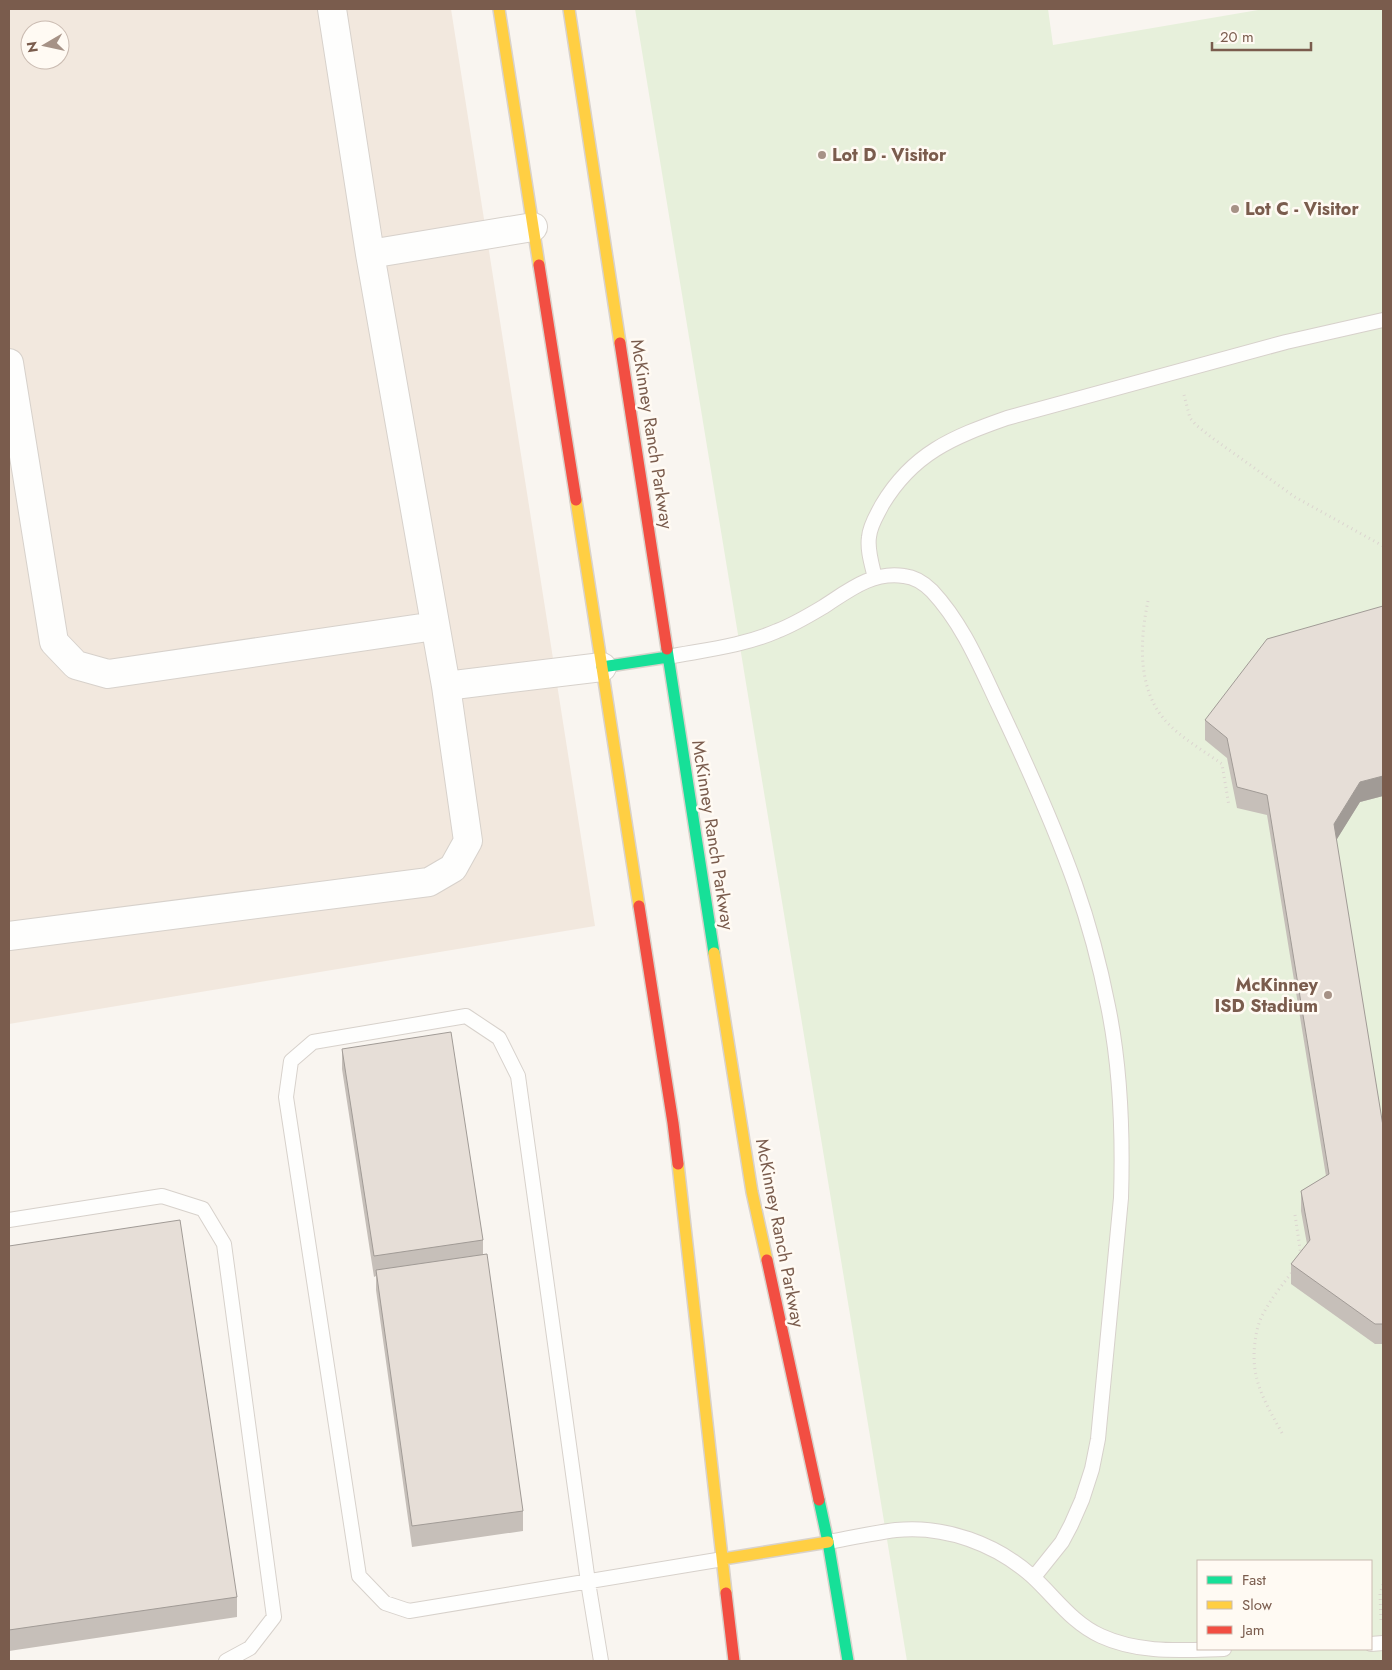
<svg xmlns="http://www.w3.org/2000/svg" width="1392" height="1670" font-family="Jost,sans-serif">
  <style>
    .residential { fill: #f2e8de; fill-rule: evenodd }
    .garden { fill: #e7f0db; fill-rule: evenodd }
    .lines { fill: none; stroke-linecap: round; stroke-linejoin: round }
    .lane-casing { stroke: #d7d1cb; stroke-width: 16 }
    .street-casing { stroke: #d7d1cb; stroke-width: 30 }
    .fast-casing { stroke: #d9d2cb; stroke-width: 14 }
    .slow-casing { stroke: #d9d2cb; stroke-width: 14 }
    .jam-casing { stroke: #d9d2cb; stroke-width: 14 }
    .path { stroke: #dcd5d0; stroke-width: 3; stroke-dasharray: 1 4; stroke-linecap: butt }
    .lane { stroke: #fefefd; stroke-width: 14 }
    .street { stroke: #fefefd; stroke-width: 28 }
    .fast { stroke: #16e098; stroke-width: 11 }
    .slow { stroke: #ffcf43; stroke-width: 11 }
    .jam { stroke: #f24e42; stroke-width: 11 }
    .wall { fill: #c6bfb9 }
    .shaded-wall { fill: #a19b96 }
    .building { fill: #e6ded7; stroke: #a19b96 }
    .poi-dot { fill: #a69286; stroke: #fffaf3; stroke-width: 2 }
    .labels { text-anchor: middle; stroke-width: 5; stroke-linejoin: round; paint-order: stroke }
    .poi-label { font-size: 18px; font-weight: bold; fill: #7a5c4d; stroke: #fffaf3; text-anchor: start }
    .street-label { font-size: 18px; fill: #7a5c4d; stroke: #fffaf3 }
  </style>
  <rect width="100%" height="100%" fill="#f9f5f0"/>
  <path class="residential" d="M9 9H451L595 926 9 1024ZM30 30H60V60H30Z"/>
  <path class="garden" d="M635 9H1048L1053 45 1264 9H1383V1661H907ZM1198 1561H1371V1649H1198Z"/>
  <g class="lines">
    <g class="lane-casing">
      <path id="lane" d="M875 578C872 565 867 550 869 537 870 525 877 515 882 505 913 453 953 437 1007 418L1286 342 1383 320
        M668 657C704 650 743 646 777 631 793 625 808 616 823 607 848 591 872 571 904 576 914 577 924 583 932 591 962 623 979 664 998 704 1026 763 1053 822 1075 884 1089 924 1100 965 1108 1006 1121 1069 1123 1134 1121 1198L1098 1439 1092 1469 1082 1500 1071 1525 1062 1542 1034 1577
        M9 1220 162 1196 203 1209 224 1244 274 1617 250 1648 226 1661
        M828 1542C850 1538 873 1533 896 1530 945 1525 996 1544 1032 1576 1055 1597 1072 1623 1101 1636 1140 1654 1182 1650 1224 1649
        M1371 1644 1383 1643
        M601 1661 588 1582 518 1076 499 1038 466 1016 313 1042 291 1061 286 1097 359 1576 385 1603 409 1611 723 1559"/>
    </g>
    <g class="street-casing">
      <path id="street" d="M370 254 533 227
        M9 363 54 642 76 665 108 674 435 626
        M446 686 602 667
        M9 936 429 882 453 868 468 841 446 686 370 254 332 9"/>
    </g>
    <g class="fast-casing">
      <path id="fast" d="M667 649 714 953
        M602 667 668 657
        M819 1500 828 1542 848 1661"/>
    </g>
    <g class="slow-casing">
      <path id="slow" d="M499 9 539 265
        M569 9 620 343
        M576 500 639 906
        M714 953 752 1192 767 1260
        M678 1164 726 1593
        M723 1559 828 1542"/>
    </g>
    <g class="jam-casing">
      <path id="jam" d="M539 265 576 500
        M620 343 667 649
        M639 906 673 1123 678 1164
        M767 1260 819 1500
        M726 1593 734 1661"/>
    </g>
    <path class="path" d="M1184 395 1190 418 1196 425 1211 437 1295 497 1383 546
      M1148 601C1140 639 1137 687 1164 719 1178 736 1204 751 1222 764L1229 806
      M1295 1215 1301 1255
      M1282 1433C1265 1402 1250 1379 1255 1342 1256 1333 1258 1324 1262 1316 1270 1300 1282 1285 1293 1271
      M1381 1620 1380 1594 1383 1584"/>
    <use href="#lane" class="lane"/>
    <use href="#street" class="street"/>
    <use href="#fast" class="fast"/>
    <use href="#slow" class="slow"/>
    <use href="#jam" class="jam"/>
  </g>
  <path class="wall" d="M1383 606V796L1360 802 1336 840 1383 1126V1344H1375L1291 1284V1264L1307 1244 1301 1211V1191L1326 1176 1267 815 1237 808 1227 758 1205 740V720Z
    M342 1049 483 1240V1255L523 1511V1531L412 1547 376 1290V1276L374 1277 342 1069Z
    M9 1246 237 1597V1617L9 1651Z"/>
  <path class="shaded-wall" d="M1383 776V796L1360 802 1334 844V824L1360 782Z"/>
  <path class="building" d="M1383 606V776L1360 782 1334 824 1383 1126V1324H1375L1291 1264 1310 1240 1301 1191 1329 1174 1267 795 1237 787 1227 738 1205 720 1267 639Z
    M451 1032 483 1240 374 1256 342 1049Z
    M180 1220 237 1597 9 1630V1246Z
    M487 1254 523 1511 412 1526 376 1270Z"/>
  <g class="poi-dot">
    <circle cx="822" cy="155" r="5"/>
    <circle cx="1235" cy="209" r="5"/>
    <circle cx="1328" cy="995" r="5"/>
  </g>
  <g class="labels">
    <g class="poi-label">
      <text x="832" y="161">Lot D - Visitor</text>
      <text x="1245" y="215">Lot C - Visitor</text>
      <text x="1318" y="991" text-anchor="end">McKinney<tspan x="1318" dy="21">ISD Stadium</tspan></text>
    </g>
    <g class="street-label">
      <text transform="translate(652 434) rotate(81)" y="6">McKinney Ranch Parkway</text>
      <text transform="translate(713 835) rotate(81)" y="6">McKinney Ranch Parkway</text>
      <text transform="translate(780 1233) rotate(79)" y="6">McKinney Ranch Parkway</text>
    </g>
  </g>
  <rect width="1392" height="1670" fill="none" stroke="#7a5c4d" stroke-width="20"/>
  <rect x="1197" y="1560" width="175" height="90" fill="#fffaf3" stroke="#cabbb1"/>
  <rect x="1207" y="1576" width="25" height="8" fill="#16e098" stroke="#cabbb1"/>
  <text x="1242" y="1585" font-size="15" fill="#7a5c4d">Fast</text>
  <rect x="1207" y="1601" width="25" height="8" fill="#ffcf43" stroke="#cabbb1"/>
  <text x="1242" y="1610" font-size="15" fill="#7a5c4d">Slow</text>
  <rect x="1207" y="1626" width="25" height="8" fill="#f24e42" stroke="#cabbb1"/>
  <text x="1242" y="1635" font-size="15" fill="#7a5c4d">Jam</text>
  <g transform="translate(45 45) rotate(261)"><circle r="24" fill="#fffaf3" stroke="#cabbb1"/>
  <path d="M0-4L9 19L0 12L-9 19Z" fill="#a69286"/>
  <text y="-8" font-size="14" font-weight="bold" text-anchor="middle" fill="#7a5c4d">N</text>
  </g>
  <path d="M1212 42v8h99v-8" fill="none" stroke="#7a5c4d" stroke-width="2.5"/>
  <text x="1220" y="42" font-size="15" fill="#7a5c4d" stroke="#fffaf3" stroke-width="4" paint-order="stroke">20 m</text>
</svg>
